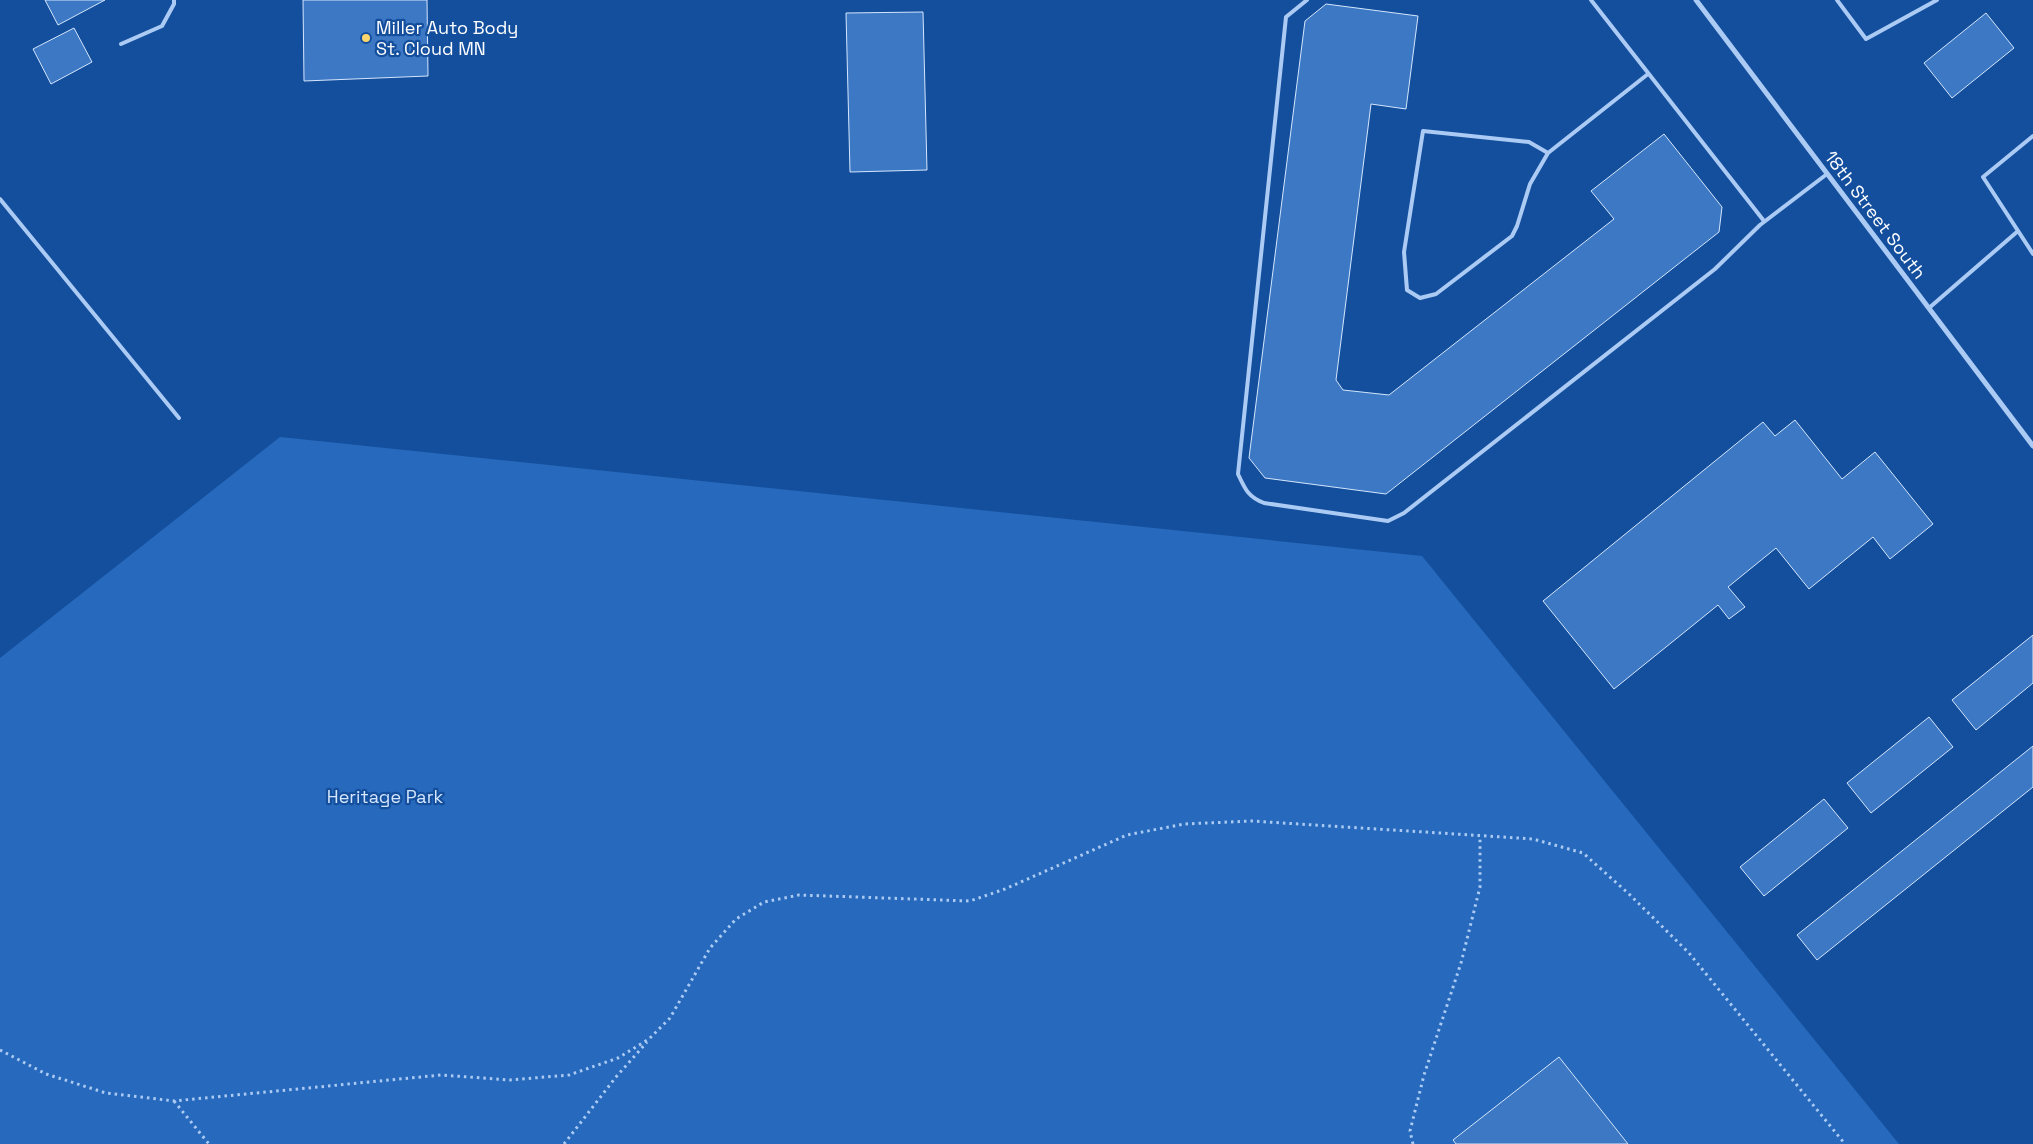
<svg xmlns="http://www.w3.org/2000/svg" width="2033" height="1144" font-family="'Space Grotesk',sans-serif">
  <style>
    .green { fill: #2769bc }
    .building { fill: #3d78c4; stroke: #d4e6fd }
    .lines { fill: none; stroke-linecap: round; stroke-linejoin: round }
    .path { stroke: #abcbf4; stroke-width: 3; stroke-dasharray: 2.5 4; stroke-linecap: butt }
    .lane { stroke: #abcbf4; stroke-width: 4 }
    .street { stroke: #abcbf4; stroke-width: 5 }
    .poi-dot { fill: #ffd66e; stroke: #144f9e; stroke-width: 2 }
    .labels { text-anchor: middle; stroke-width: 4.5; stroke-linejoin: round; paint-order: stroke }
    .poi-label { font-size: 18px; fill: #fff; stroke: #144f9e; text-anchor: start }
    .street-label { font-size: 18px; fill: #fff; stroke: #144f9e }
    .park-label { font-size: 18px; fill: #d4e6fd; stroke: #144f9e }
  </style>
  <rect width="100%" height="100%" fill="#144f9e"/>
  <path class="green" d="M280 437 1422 556 1899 1144H0V658Z"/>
  <path class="building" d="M45 0H105L58 25Z
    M303 0H427L428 76 304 81Z
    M1326 4 1418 16 1406 109 1371 104 1336 380 1343 390 1389 395 1614 219 1591 191 1664 134 1722 207 1719 232 1386 494 1265 478 1249 458 1305 21Z
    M923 12 927 170 850 172 846 13Z
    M1986 13 2014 48 1952 98 1924 63Z
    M74 28 92 62 51 84 33 49Z
    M1795 420 1842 479 1875 452 1933 524 1890 559 1873 537 1809 589 1776 548 1728 587 1745 607 1729 619 1718 605 1614 689 1543 601 1763 422 1775 436Z
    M2033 635V683L1976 730 1952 700Z
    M1929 717 1953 747 1871 813 1847 783Z
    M2033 746V787L1817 960 1797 935Z
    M1824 799 1848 828 1764 896 1740 867Z
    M1559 1057 1628 1144H1456L1453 1140Z"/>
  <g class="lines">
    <path class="path" d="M0 1050 46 1074 106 1093 174 1101 441 1075 510 1080 569 1075 618 1058 649 1039 670 1018 710 948 736 919 764 902 799 895 970 901 1005 889 1127 835 1184 824 1252 821 1533 839 1583 853 1629 894 1689 953 1845 1144
      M174 1101 209 1144
      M564 1144 616 1077 647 1042
      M1413 1144 1410 1131 1424 1075 1461 963 1480 887V836"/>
    <path class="lane" d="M1307 0 1286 17 1238 474C1245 489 1248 497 1264 503L1388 521 1404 513 1715 269 1760 225 1827 174
      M1591 0 1764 221
      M1837 0 1866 39 1937 0
      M121 44 162 26 174 4V0
      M2033 136 1983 177 2033 254
      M1548 153 1529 142 1423 131 1404 252 1407 290 1420 298 1436 294 1512 236 1517 226 1530 184 1548 153 1648 74
      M0 199 179 418
      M1929 308 2018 231"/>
    <path class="street" d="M1696 0 2033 446"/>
  </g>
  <circle class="poi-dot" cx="366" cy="38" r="5"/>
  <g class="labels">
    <g class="poi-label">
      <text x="376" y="34">Miller Auto Body<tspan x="376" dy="21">St. Cloud MN</tspan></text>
    </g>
    <g class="street-label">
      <text transform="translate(1875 215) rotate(53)" y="6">18th Street South</text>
    </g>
    <g class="park-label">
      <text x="385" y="803">Heritage Park</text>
    </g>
  </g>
</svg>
